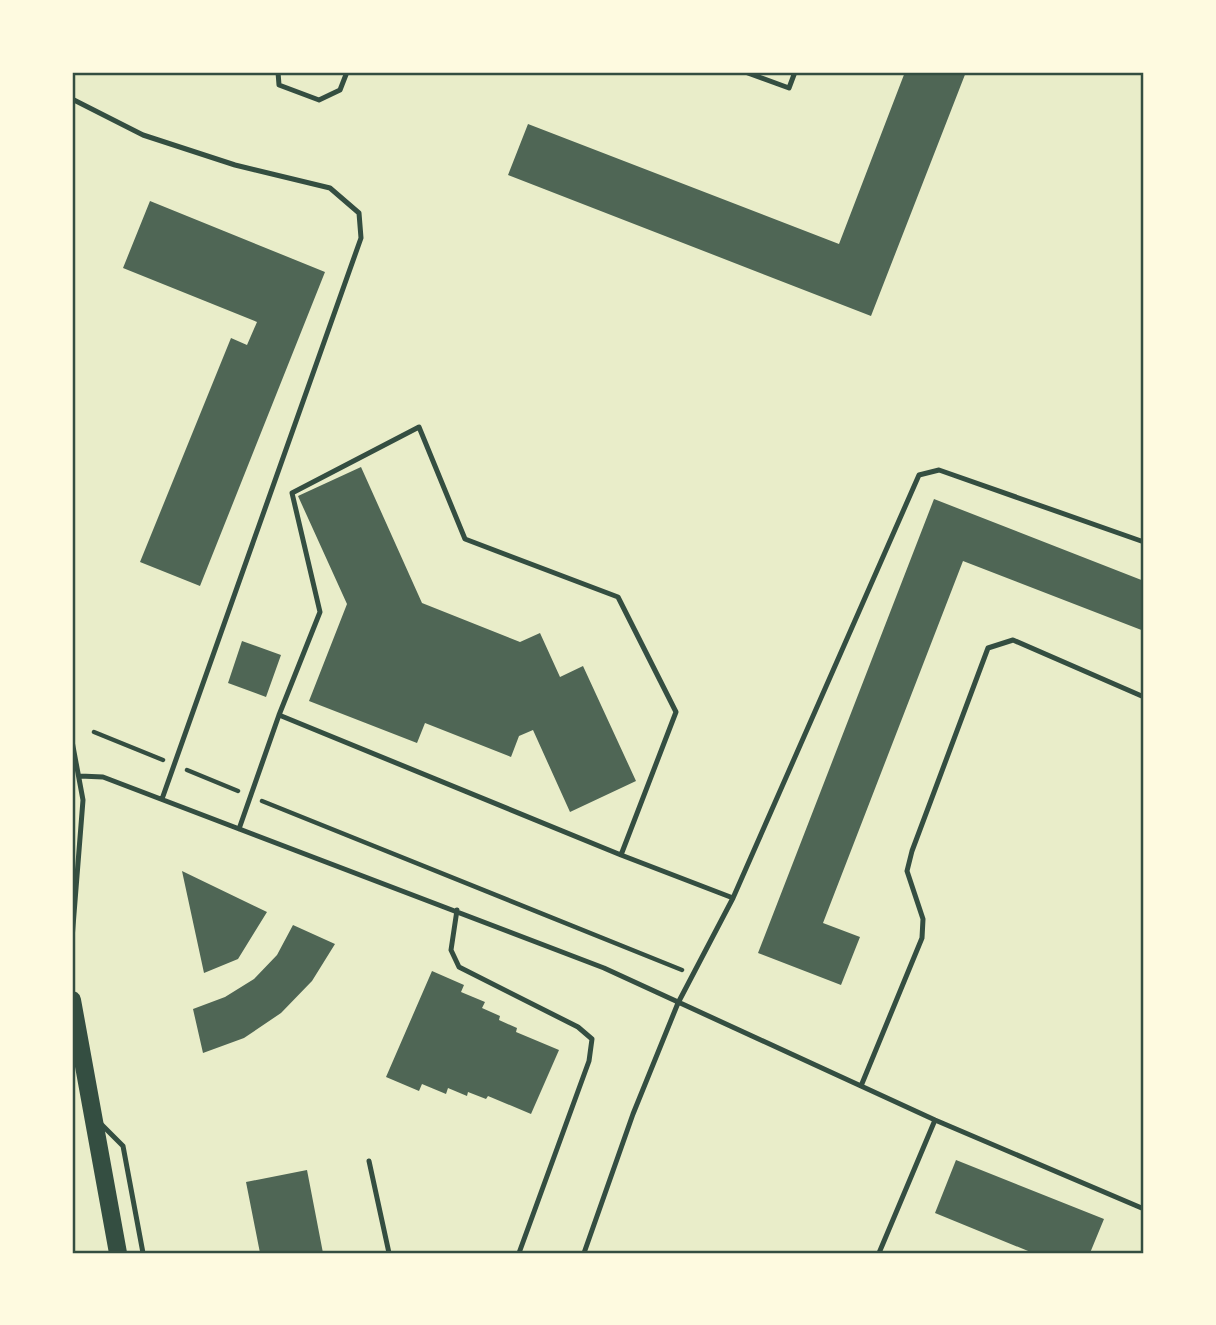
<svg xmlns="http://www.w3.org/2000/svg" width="1216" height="1325" font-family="'IBM Plex Sans',sans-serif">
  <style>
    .building { fill: #4f6655 }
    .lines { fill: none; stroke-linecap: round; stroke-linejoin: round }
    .path { stroke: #344e41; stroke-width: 4.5 }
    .service { stroke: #344e41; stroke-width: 5 }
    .primary { stroke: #344e41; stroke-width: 18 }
    .neatline { fill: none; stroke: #344e41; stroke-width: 2.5 }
  </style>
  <rect width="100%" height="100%" fill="#e9edc9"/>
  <path class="building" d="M905 72H966L871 316 508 175 528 124 839 244Z
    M150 201 325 272 200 586 140 562 231 338 247 345 257 322 123 268Z
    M361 467 422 603 520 642 540 633 560 677 583 666 636 781 570 812 533 730 519 736 511 757 425 723 417 743 309 701 347 604 298 496Z
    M934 499 1144 581V631L963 561 823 923 860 937 841 985 758 953Z
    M242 641 281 655 266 697 228 683Z
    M182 871 267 912 238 959 204 973Z
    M293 925 335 944 312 981 281 1013 244 1038 203 1053 193 1009 225 997 254 979 277 955Z
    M432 971 464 985 461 992 485 1002 482 1008 500 1016 499 1020 517 1028 516 1032 559 1050 531 1114 488 1096 486 1099 468 1092 467 1096 448 1088 446 1094 422 1084 419 1091 386 1077Z
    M956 1160 1104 1219 1090 1253H1033L935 1213Z
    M307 1170 323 1253H260L246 1182Z"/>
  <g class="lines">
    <path class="path" d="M94 732 163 760
      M187 770 238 791
      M262 801 682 970"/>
    <path class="service" d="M278 72 279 85 319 100 340 90 347 72
      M745 72 789 88 795 72
      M72 99 143 135 235 165 330 188 359 213 361 238 162 799
      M279 715 320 612 292 493 419 427 465 539 618 597 676 712 621 855
      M72 741 83 800 72 939
      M80 776 103 777 604 968 935 1120 1144 1209
      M239 829 279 715 621 855 733 898
      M457 910 451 950 459 967 578 1027 592 1039 589 1061 519 1253
      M861 1086 922 938 923 919 907 871 912 851 988 648 1013 640 1144 697
      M101 1124 123 1146 143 1253
      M369 1161 389 1253
      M584 1253 633 1114 678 1003 733 898 919 475 939 470 1144 542
      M879 1253 935 1120"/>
    <path class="primary" d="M72 1000 118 1253"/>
  </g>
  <rect width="1216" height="1325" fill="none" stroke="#fefae0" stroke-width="147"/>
  <rect x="74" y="74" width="1068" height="1178" class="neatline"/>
</svg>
